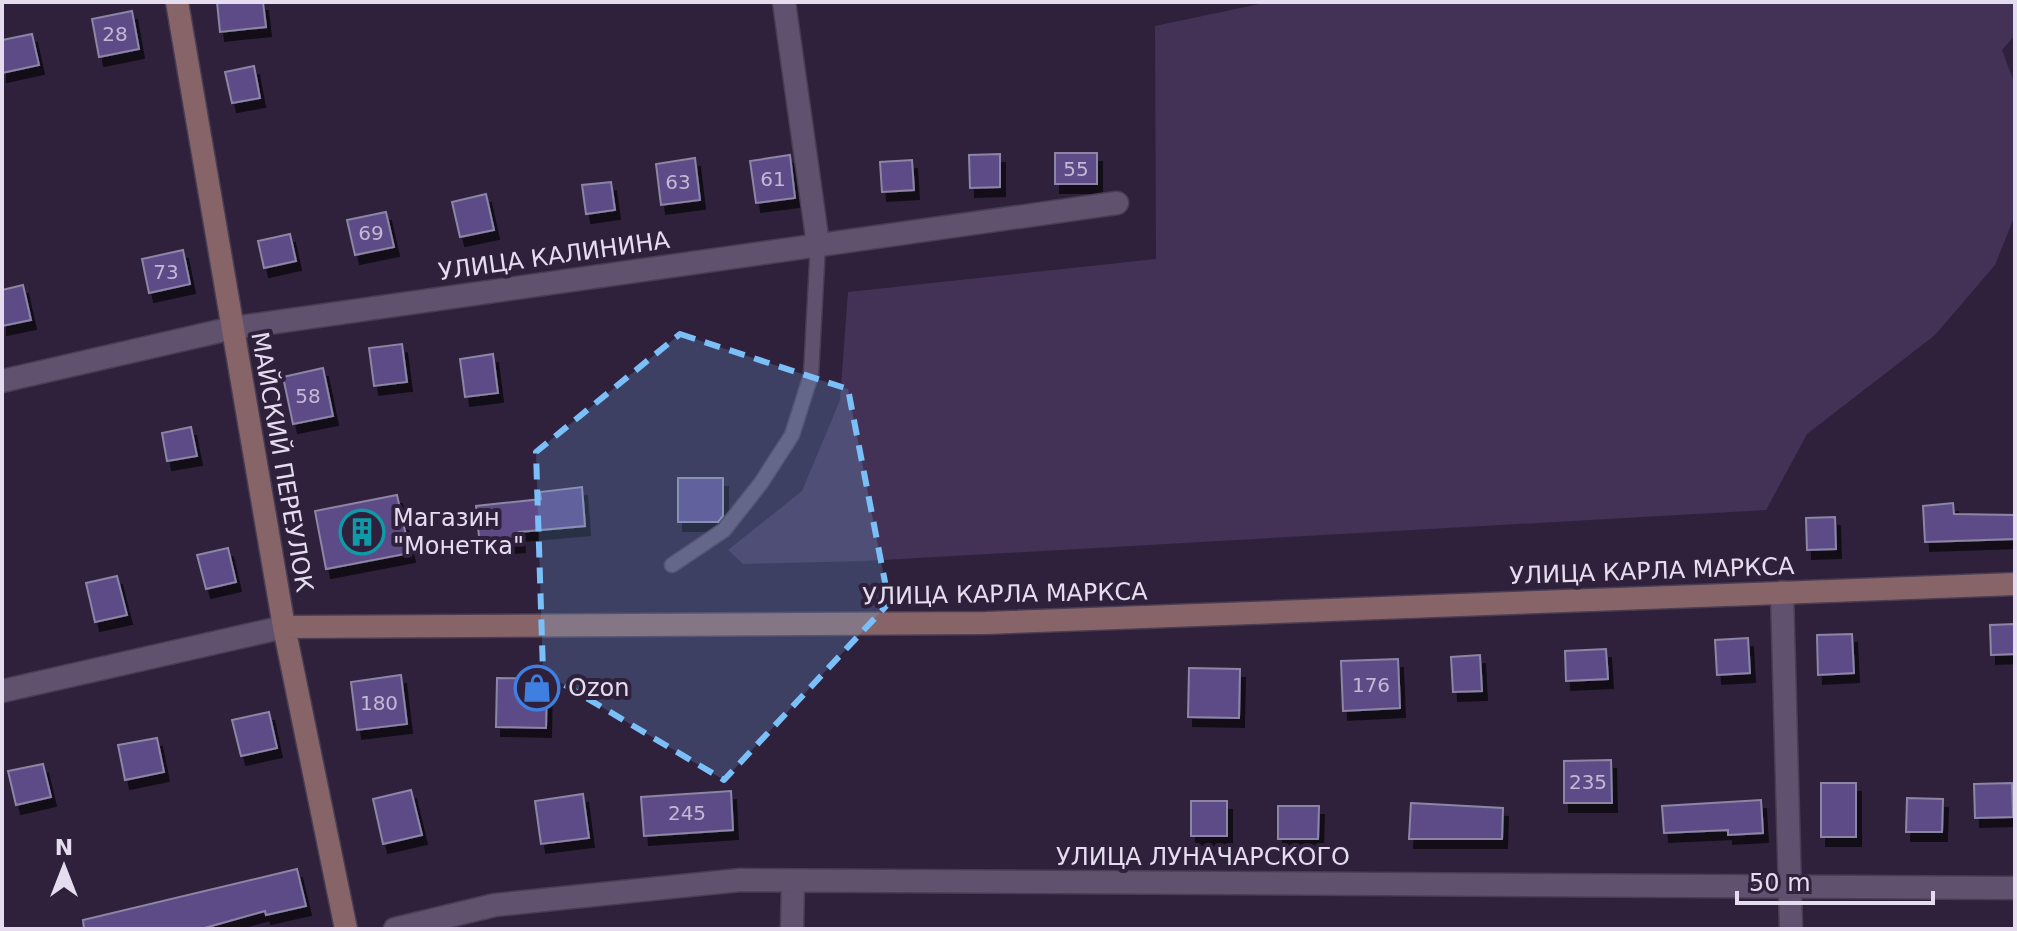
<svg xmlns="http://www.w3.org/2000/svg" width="2017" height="931" font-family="'DejaVu Sans',sans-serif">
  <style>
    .green { fill: #443256 }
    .building { fill: #5b4c86; stroke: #8c85a6; stroke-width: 2; filter: url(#shadow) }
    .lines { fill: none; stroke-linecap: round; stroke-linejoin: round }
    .service-casing { stroke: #483d53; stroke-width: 17 }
    .minor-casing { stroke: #483d53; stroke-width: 25 }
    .secondary-casing { stroke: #483d53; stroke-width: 25 }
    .service { stroke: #60526f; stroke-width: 14 }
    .minor { stroke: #60526f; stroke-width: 22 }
    .secondary { stroke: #876468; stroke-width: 22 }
    .marked { fill: #7abff8; fill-opacity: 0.2; stroke: #7abff8; stroke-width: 6; stroke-dasharray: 16 10; stroke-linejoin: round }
    .labels { text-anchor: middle; stroke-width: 8; stroke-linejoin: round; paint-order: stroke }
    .number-label { font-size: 20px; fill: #c2b9d5 }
    .street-label { font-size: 24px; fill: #e5ddef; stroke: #2f213c }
    .poi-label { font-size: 24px; fill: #e5ddef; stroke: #2f213c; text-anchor: start }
  </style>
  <defs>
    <filter id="shadow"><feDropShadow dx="5" dy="9" stdDeviation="0" flood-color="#0009"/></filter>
  </defs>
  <rect width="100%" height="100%" fill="#2f213c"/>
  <path class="green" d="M1269 2H2015V35L2002 50 2015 85V215L1995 265 1935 335 1807 434 1766 510 865 561 743 564 728 550 802 491 840 400 848 292 1156 259 1155 26Z"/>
  <path class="building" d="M217 2H263L266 27 220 32Z
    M132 11 139 49 99 57 92 19Z
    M32 34 39 65 2 73V40Z
    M254 66 260 98 232 103 225 72Z
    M1055 153H1097V184H1055Z
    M1000 154V187L970 188 969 155Z
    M790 155 795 198 756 203 750 161Z
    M695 158 700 200 661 205 656 164Z
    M912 160 914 190 882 192 880 162Z
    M611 182 615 210 586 214 582 185Z
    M486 194 494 230 460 237 452 202Z
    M386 212 394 247 355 255 347 220Z
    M290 234 296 261 264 268 258 241Z
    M183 250 190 284 149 293 142 259Z
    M23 285 31 320 2 326V290Z
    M402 344 407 382 374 386 369 348Z
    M493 354 498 393 465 397 460 359Z
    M323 368 333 416 293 424 283 377Z
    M191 427 197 456 167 461 162 433Z
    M678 478H723V516L718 522H678Z
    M582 487 585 526 519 532 520 543 480 547 476 506 541 499 540 492Z
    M397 495 410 553 326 569 315 511Z
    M1953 503 1954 514 2015 515V539L1925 542 1923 506Z
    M1835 517 1836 549 1807 550 1806 518Z
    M228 548 236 582 206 589 197 555Z
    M117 576 127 615 95 622 86 583Z
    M2015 624V654L1991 655 1990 625Z
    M1852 634 1854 673 1818 675 1817 635Z
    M1748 638 1750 673 1717 675 1715 640Z
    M1606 649 1608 679 1566 681 1565 651Z
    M1480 655 1482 691 1453 692 1451 657Z
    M1398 659 1400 708 1343 711 1341 661Z
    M1189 668 1240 669 1239 718 1188 717Z
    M401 675 407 724 357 730 351 682Z
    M497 678 547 679 546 728 496 727Z
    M269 712 277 748 241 756 232 720Z
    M157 738 164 772 125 780 118 745Z
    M1611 760 1612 803H1564V761Z
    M43 764 51 797 16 805 8 771Z
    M1821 783H1856V837H1821Z
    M2012 783 2013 817 1975 818 1974 784Z
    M411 790 422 835 383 844 373 799Z
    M731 791 733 830 644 836 641 797Z
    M583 794 589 838 541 844 535 801Z
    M1907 798 1943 799 1942 832H1906Z
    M1761 800 1763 833 1728 835V830L1664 833 1662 806Z
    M1191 801H1227V836H1191Z
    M1411 803 1503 808 1502 839H1409Z
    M1278 806H1319L1318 839H1278Z
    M297 869 306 906 266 915 265 911 201 929H84L83 920Z"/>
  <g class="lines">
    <g class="service-casing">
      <path id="service" d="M672 565 724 530 761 483 792 435 811 375 818 244"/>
    </g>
    <g class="minor-casing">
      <path id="minor" d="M784 2 818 244
        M2 381 233 328 1117 203
        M1782 592 1791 929
        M2 691 284 627
        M395 929 495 905 740 880 2015 888
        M792 929 793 881"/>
    </g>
    <g class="secondary-casing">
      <path id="secondary" d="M177 2 284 627 346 929
        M284 627 986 623 2015 584"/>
    </g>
    <use href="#service" class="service"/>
    <use href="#minor" class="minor"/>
    <use href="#secondary" class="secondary"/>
  </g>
  <path class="marked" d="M680 334 848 389 889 603 724 780 543 672 536 452Z"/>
  <defs>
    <g id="building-ring" transform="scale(2.3)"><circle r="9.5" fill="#2f213c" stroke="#0f9aa8" stroke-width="1.5"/><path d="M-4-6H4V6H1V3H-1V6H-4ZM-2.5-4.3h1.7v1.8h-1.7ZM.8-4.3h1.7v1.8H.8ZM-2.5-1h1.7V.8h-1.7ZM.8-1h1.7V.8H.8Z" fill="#0f9aa8"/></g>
    <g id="shop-ring" transform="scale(2.3)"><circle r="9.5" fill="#2f213c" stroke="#3f7fe0" stroke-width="1.5"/><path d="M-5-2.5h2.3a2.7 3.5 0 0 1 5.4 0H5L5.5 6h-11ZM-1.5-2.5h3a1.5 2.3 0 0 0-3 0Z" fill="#3f7fe0"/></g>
  </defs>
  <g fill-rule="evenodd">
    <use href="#building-ring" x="362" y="532"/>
    <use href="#shop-ring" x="537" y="688"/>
  </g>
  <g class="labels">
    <g class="number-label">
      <text x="115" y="41">28</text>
      <text x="1076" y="176">55</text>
      <text x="773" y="186">61</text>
      <text x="678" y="189">63</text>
      <text x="371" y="240">69</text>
      <text x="166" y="279">73</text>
      <text x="308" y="403">58</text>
      <text x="1371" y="692">176</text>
      <text x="379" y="710">180</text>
      <text x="1588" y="789">235</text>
      <text x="687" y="820">245</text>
    </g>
    <g class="street-label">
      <text transform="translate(554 256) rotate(-8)" y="8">УЛИЦА КАЛИНИНА</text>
      <text transform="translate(282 462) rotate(80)" y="8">МАЙСКИЙ ПЕРЕУЛОК</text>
      <text transform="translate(1652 571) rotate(-2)" y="8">УЛИЦА КАРЛА МАРКСА</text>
      <text transform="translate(1005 594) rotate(-1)" y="8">УЛИЦА КАРЛА МАРКСА</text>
      <text x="1203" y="865">УЛИЦА ЛУНАЧАРСКОГО</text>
    </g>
    <g class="poi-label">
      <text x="393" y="526">Магазин<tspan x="393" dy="28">"Монетка"</tspan></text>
      <text x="568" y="696">Ozon</text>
    </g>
  </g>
  <rect width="2017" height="931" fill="none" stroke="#e5ddef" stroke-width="8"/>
  <g transform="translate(64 867)" stroke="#2f213c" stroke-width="6" paint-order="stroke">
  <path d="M0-6L14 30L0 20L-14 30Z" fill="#e5ddef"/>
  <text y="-12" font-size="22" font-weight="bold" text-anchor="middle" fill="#e5ddef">N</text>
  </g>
  <path d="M1737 891v12h196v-12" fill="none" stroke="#e5ddef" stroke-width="4"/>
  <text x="1749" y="891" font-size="24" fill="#e5ddef" stroke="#2f213c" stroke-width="6" paint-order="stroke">50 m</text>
</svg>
